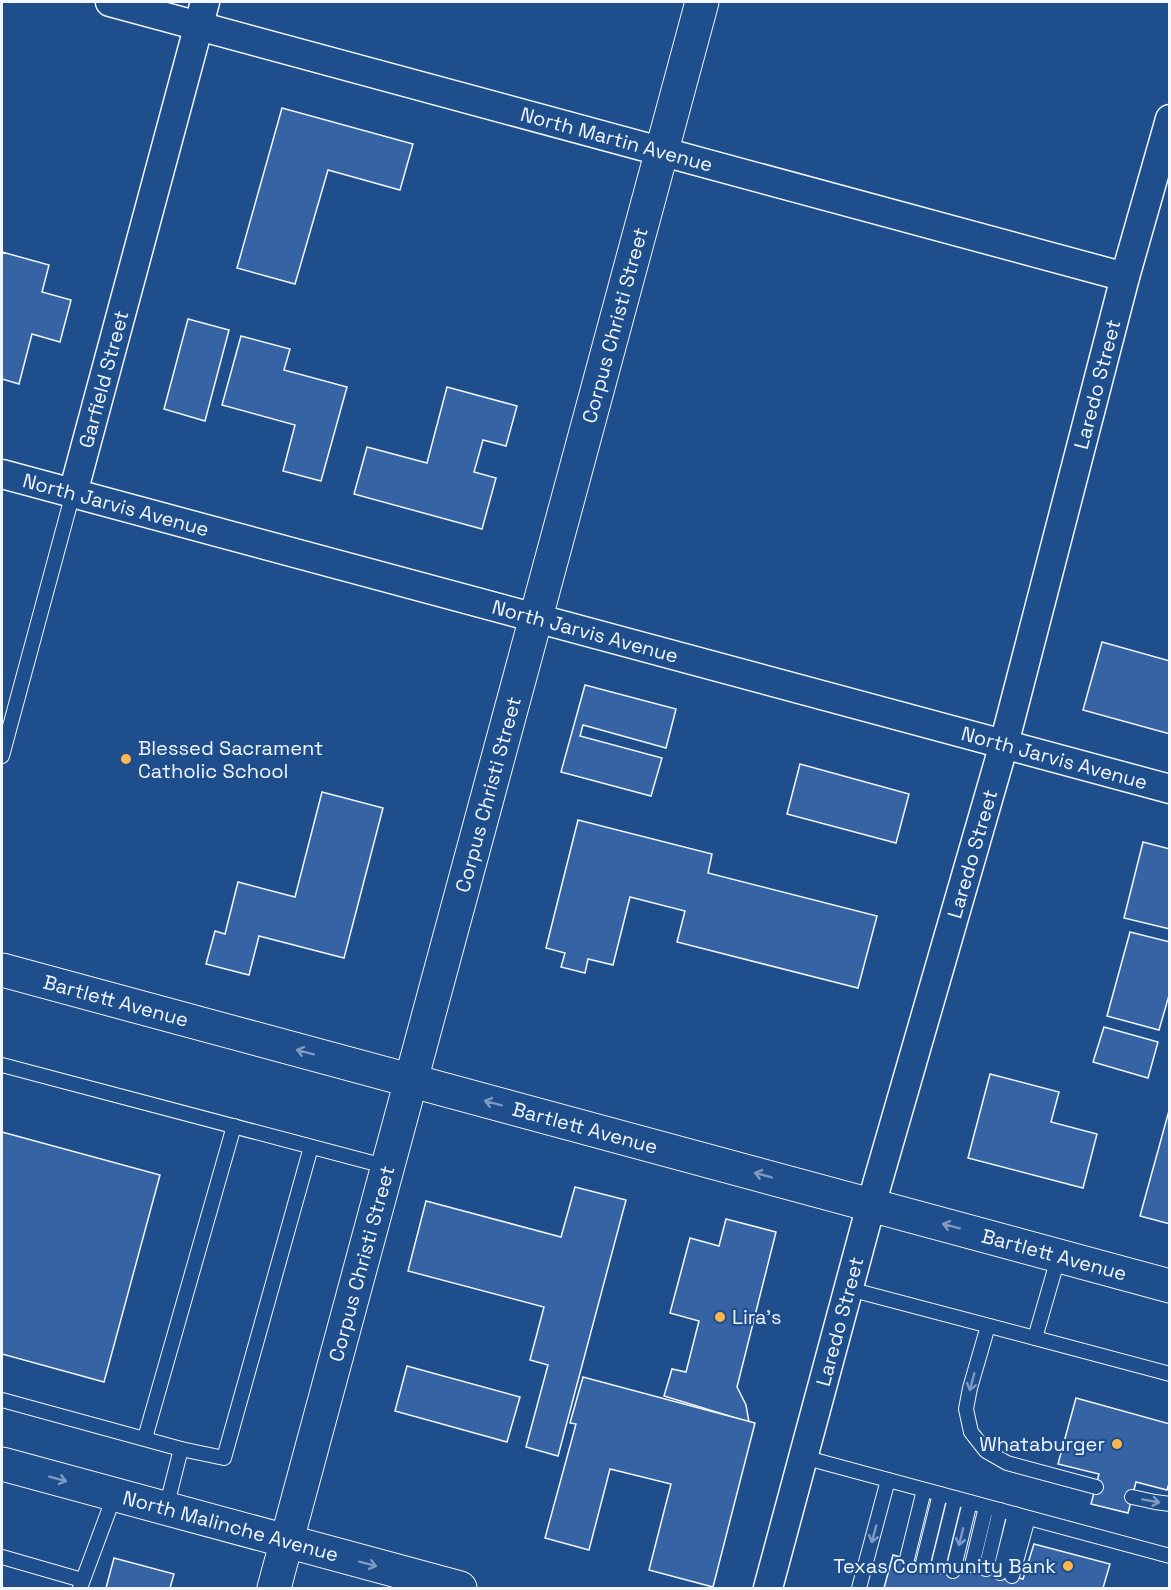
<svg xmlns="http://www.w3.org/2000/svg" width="1171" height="1590" font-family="'Space Grotesk',sans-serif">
	<rect width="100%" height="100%" fill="#1f4e8c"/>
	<g fill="#3563a3" stroke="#f2f6ff" stroke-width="1.5">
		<polygon points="282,108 413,144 400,190 328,170 295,284 237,268"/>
		<polygon points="2,252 49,265 42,292 71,300 60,342 32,334 19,384 2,379"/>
		<polygon points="188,319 229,330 205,421 164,409"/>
		<polygon points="241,336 290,349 284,370 347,387 321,481 283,471 295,425 222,405"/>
		<polygon points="447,387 517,406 506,446 483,440 474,472 496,478 482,529 354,494 367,447 427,463"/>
		<polygon points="1102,642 1170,661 1170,734 1083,710"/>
		<polygon points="585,685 676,709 666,748 583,725 580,736 662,758 651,796 561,772"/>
		<polygon points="800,764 909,794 896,843 787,814"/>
		<polygon points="322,792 383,808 344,958 259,936 249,975 206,964 215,931 225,934 238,882 295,897"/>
		<polygon points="578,820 712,854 708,873 877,916 858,988 677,942 685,911 630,897 613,965 588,959 585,973 561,967 565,953 546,948"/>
		<polygon points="1143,842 1170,849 1170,929 1124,918"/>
		<polygon points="1130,932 1170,942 1170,992 1159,1030 1107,1016"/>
		<polygon points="1104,1027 1158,1042 1148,1078 1093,1062"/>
		<polygon points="990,1074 1059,1092 1051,1122 1097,1134 1083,1188 968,1158"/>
		<polygon points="1170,1107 1170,1224 1140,1216"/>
		<polygon points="2,1132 160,1175 104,1382 2,1354"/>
		<polygon points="575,1187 626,1200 558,1456 526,1447 548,1365 530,1360 544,1307 408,1271 426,1201 561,1237"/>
		<polygon points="726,1219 776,1232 737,1387 746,1405 749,1422 664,1396 672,1369 686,1372 699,1321 670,1313 690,1238 719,1246"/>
		<polygon points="407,1366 520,1397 507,1442 395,1411"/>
		<polygon points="583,1377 755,1423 713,1587 649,1570 671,1484 610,1469 589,1550 545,1538 576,1424 570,1423"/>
		<polygon points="1076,1398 1170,1424 1170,1480 1167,1490 1136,1482 1128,1513 1091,1504 1099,1474 1058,1464"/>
		<polygon points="1034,1544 1110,1564 1103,1588 884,1588 893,1555 959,1573 962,1563 1023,1579"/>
		<polygon points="114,1558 174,1574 170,1588 106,1588"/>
	</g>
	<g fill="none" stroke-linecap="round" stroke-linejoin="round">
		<g stroke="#f2f6ff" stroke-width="16">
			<g id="lane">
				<polyline points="2,756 73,493"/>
				<polyline points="2,1065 388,1167"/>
				<polyline points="1059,1255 1035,1338 1170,1374"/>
				<polyline points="849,1289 1035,1338"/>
				<polyline points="988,1326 970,1388 966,1409 971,1432 986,1451 1007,1463 1096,1487"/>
				<polyline points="2,1400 181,1449 166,1508"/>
				<polyline points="145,1438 234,1126"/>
				<polyline points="181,1449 224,1458 311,1147"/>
				<polyline points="803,1457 1170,1556"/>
				<polyline points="1132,1497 1155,1502 1170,1504"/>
				<polyline points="2,1557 82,1580"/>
				<polyline points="907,1559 924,1490"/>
				<polyline points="923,1563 940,1494"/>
				<polyline points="972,1565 986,1507"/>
				<polyline points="938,1567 955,1498"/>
				<polyline points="986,1569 1000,1510"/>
				<polyline points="953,1571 970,1502"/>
				<polyline points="1000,1573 1015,1514"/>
				<polyline points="1012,1576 1028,1518"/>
				<polyline points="80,1588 115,1494"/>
				<polyline points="859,1588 888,1480"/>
			</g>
		</g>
		<g stroke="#f2f6ff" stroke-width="31">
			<g id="street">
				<path id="s1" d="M 110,2 L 1125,277"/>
				<path id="s2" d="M 2,474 L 1170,789"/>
				<path id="s3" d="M 73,493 L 205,2"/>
				<path id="s4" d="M 768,1588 L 871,1205 L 1004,744 L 1125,277 L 1170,119"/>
			</g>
		</g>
		<g stroke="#f2f6ff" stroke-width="35">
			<g id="secondary">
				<path id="s5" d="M 2,970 L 1170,1286"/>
				<path id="s6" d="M 2,1464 L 460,1588"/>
				<path id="s7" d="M 274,1588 L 702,2"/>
			</g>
		</g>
		<use href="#lane" stroke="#1f4e8c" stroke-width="14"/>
		<use href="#street" stroke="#1f4e8c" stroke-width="28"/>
		<use href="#secondary" stroke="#1f4e8c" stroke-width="33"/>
	</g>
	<defs><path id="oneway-shaft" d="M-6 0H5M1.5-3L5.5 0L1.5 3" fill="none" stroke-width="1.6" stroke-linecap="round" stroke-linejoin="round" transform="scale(1.5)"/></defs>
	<g stroke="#7e9ac0">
		<use href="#oneway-shaft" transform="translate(305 1052) rotate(-165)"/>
		<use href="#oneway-shaft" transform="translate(493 1103) rotate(-165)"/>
		<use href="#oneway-shaft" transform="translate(763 1175) rotate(-165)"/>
		<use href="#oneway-shaft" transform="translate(951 1226) rotate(-165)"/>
		<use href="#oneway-shaft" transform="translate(972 1382) rotate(105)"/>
		<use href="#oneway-shaft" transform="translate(58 1479) rotate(15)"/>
		<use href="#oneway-shaft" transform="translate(1151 1501) rotate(10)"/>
		<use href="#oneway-shaft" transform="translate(874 1534) rotate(105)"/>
		<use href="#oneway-shaft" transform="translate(961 1537) rotate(104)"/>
		<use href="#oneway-shaft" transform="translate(368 1564) rotate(15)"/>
	</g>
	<g fill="#ffb74d" stroke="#1f4e8c" stroke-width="2">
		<circle cx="126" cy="759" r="6"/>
		<circle cx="720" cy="1317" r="6"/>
		<circle cx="1117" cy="1444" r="6"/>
		<circle cx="1068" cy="1566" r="6"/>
	</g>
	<g text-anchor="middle" stroke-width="4.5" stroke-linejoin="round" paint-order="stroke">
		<g font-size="20" fill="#f2f6ff" stroke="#1f4e8c">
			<text dy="7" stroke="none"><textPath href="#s1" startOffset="525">North Martin Avenue</textPath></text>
			<text dy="7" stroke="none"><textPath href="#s7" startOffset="1308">Corpus Christi Street</textPath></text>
			<text dy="7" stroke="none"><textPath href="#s3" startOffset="118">Garfield Street</textPath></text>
			<text dy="7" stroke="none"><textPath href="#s4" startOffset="1248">Laredo Street</textPath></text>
			<text dy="7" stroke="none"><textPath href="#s2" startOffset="118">North Jarvis Avenue</textPath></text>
			<text dy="7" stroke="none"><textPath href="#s2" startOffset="604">North Jarvis Avenue</textPath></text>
			<text dy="7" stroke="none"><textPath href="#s2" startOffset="1090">North Jarvis Avenue</textPath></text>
			<text dy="7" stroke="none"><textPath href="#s7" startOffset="822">Corpus Christi Street</textPath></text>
			<text dy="7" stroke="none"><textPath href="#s4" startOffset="762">Laredo Street</textPath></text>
			<text dy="7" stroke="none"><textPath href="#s5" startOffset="118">Bartlett Avenue</textPath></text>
			<text dy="7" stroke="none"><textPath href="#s5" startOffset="604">Bartlett Avenue</textPath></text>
			<text dy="7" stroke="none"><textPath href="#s5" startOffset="1090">Bartlett Avenue</textPath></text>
			<text dy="7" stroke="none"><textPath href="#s7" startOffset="336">Corpus Christi Street</textPath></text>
			<text dy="7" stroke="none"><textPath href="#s4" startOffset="276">Laredo Street</textPath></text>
			<text dy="7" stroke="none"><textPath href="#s6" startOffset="237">North Malinche Avenue</textPath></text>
		</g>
		<g font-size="20" fill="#f2f6ff" stroke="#1f4e8c" text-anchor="start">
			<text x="138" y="755">Blessed Sacrament<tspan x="138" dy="23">Catholic School</tspan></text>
			<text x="732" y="1324">Lira's</text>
			<text x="1105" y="1451" text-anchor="end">Whataburger</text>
			<text x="1056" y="1573" text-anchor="end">Texas Community Bank</text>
		</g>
	</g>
	<rect width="1171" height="1590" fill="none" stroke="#f2f6ff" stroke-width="6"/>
</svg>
